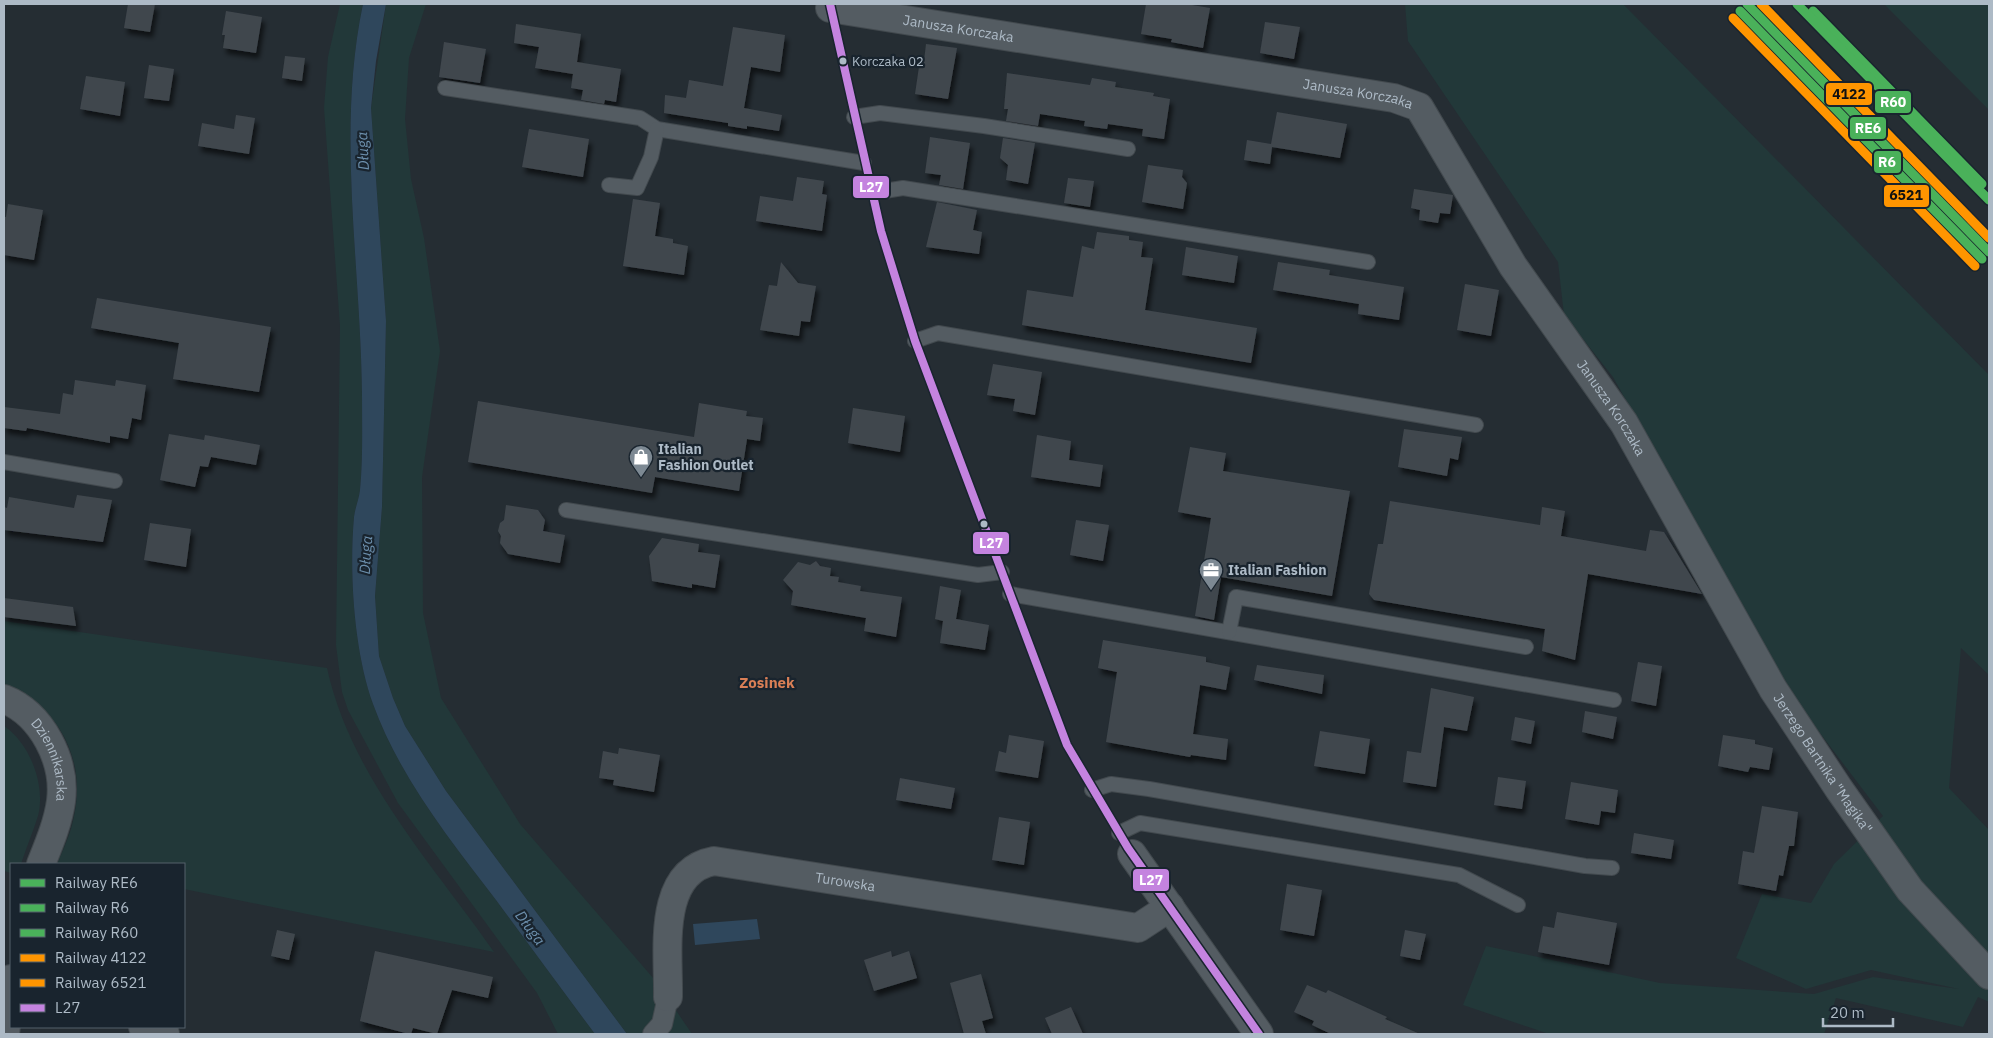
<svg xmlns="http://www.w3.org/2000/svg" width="1993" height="1038" font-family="'IBM Plex Sans',sans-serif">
	<defs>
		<filter id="shadow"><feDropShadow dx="3" dy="5.5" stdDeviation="2.5" flood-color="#0009"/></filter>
	</defs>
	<rect width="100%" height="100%" fill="#252d33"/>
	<g fill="#223839">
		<path d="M 340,4 L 363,4 C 336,132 361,266 362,396 C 362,427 363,459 360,490 C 359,499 355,508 354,517 C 349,573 354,651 373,704 C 399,776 450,840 496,900 C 529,945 562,990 595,1034 L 558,1034 L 537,993 L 398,803 L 348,710 L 342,692 L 336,645 L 340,326 L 324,108 L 328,57 Z"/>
		<polygon points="386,4 426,4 409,58 405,119 411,179 424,238 440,351 422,477 423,613 441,698 520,824 660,986 653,1034 627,1034 446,791 405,726 393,698 379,656 375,596 382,507 386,321 371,108"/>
		<polygon points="1405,4 1623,4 1989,375 1989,675 1961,648 1949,788 1989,830 1989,1002 1978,997 1963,1027 1836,998 1824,1034 1549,1034 1463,1005 1486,946 1660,983 1814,994 1873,977 1959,989 1871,970 1806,989 1736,958 1762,894 1811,903 1834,864 1883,816 1810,720 1762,645 1613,377 1564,315 1558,262 1408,41"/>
		<polygon points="1884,4 1989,4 1989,110"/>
		<path d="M 4,621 L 327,668 C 351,777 432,863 494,952 L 184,889 L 184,864 L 57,864 C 63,850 70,835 73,821 C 88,760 60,708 4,684 Z"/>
		<path d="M 4,726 C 30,743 46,786 38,816 C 33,832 26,848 21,864 L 11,864 L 11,873 L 4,871 Z"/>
		<polygon points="673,1006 692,1034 662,1034"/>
	</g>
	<g fill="#2f475c">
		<path d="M 363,4 L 386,4 L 376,61 L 371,108 L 386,321 L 382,507 L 375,596 L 379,656 L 393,698 L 405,726 L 446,791 L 627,1034 L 595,1034 C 562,990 529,945 496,900 C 450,840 399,776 373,704 C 354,651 349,573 354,517 C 355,508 359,499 360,490 C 363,459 362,427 362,396 C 361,266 336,132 363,4 Z"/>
		<polygon points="757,919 760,939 695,945 693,924"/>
	</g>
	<g fill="#40474d" filter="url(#shadow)">
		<polygon points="128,4 155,4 150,32 124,28"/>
		<polygon points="1146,4 1186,4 1210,8 1203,48 1171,42 1172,39 1141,34"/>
		<polygon points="226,11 262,17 256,53 223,48 225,35 222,35"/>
		<polygon points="1265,22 1300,27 1294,59 1260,53"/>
		<polygon points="516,24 581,34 577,62 621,69 616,102 605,100 604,104 581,100 583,90 571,88 573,74 535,68 539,47 514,43"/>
		<polygon points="733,27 785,35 780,72 751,67 744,108 782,115 779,131 747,126 747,129 728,126 728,123 664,113 665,95 686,98 689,80 723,86"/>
		<polygon points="444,42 486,49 480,83 439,77"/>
		<polygon points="926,44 957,48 948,99 915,94 920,60 924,61"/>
		<polygon points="285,56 305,58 302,81 282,78"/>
		<polygon points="149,65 174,69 169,101 144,98"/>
		<polygon points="1007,73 1090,85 1092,78 1116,82 1115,87 1154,93 1153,96 1170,99 1164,139 1142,136 1143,129 1108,124 1107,129 1084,126 1085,121 1040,114 1038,126 1006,121 1008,109 1004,109"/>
		<polygon points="86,76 125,82 120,116 80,109"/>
		<polygon points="1277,112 1347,124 1340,158 1272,147 1270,164 1244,160 1247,140 1271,144"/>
		<polygon points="236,115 255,118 249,154 198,146 202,123 234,129"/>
		<polygon points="529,129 589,139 583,177 522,167"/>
		<polygon points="930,137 970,143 963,189 939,185 941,175 925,173"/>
		<polygon points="1003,138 1035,143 1028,184 1006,180 1008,165 1000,158"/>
		<polygon points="1148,165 1183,170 1182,177 1187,183 1183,209 1142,202"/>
		<polygon points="797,177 824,181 822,194 827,195 822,231 756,221 760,196 793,201"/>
		<polygon points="1068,178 1094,181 1090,207 1064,203"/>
		<polygon points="1414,189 1453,195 1450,214 1440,213 1438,223 1419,220 1420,210 1411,208"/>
		<polygon points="633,199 660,203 655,236 673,239 673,243 688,246 684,275 623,266"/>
		<polygon points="937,202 977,210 973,230 982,232 979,254 926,247"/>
		<polygon points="8,204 43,210 34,260 4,255 4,217 6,217"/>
		<polygon points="1097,232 1129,236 1129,240 1143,242 1141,257 1153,258 1145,310 1257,328 1251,363 1022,325 1027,290 1073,297 1082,246 1094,249"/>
		<polygon points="1186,247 1238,256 1234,283 1182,275"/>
		<polygon points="781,262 798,283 816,286 810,322 801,321 799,336 760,330 769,285 777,286"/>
		<polygon points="1278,262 1330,270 1329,275 1404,287 1399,320 1358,314 1359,304 1273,290"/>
		<polygon points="1465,284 1499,290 1491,336 1457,330"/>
		<polygon points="97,298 271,327 259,392 173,379 179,343 91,328"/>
		<polygon points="993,364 1042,372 1035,415 1013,411 1015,399 987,395"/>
		<polygon points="75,380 115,386 116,380 146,385 141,420 132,418 128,439 110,436 110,443 27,428 26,431 4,428 4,407 60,414 63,393 73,395"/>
		<polygon points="478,401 694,437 699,403 747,411 746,416 763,418 760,441 747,439 739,491 655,477 652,493 468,462"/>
		<polygon points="853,408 905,416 900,452 848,443"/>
		<polygon points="1404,429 1462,437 1458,460 1450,458 1447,476 1398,467"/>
		<polygon points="169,434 204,440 205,435 260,445 256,465 211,457 208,467 200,466 195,487 160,480"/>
		<polygon points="1037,435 1071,441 1069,460 1103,465 1100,487 1031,477"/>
		<polygon points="1190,447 1226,453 1223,471 1350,491 1332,596 1221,577 1214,620 1195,616 1211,518 1178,512"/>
		<polygon points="77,495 112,500 103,542 4,530 4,507 7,508 9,497 74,508"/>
		<polygon points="1390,501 1540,525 1542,507 1565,511 1561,536 1646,551 1650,530 1664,532 1702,594 1588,574 1575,660 1542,651 1545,629 1374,600 1369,594 1378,544 1383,544"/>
		<polygon points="506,505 538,510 545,520 543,531 565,535 560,563 508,554 500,543 501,536 498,531 500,523 504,520"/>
		<polygon points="1076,520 1109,525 1103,561 1070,555"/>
		<polygon points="150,523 191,529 186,567 144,560"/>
		<polygon points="662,538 699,544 698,552 720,555 715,588 692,584 692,588 652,581 649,556"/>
		<polygon points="816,561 820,566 831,568 830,576 839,577 838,582 861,586 860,591 902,597 896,637 864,631 866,618 791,605 793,591 783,580 798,562 810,565"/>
		<polygon points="940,586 961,590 956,619 989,625 985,650 940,643 943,621 935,619"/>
		<polygon points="4,598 73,607 76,626 4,617"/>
		<polygon points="1103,640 1206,657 1206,662 1230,667 1226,690 1200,685 1193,734 1228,739 1226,760 1191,755 1190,757 1106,742 1117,672 1098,668"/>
		<polygon points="1638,662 1662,666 1656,706 1631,701"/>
		<polygon points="1257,665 1324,675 1322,694 1254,680"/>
		<polygon points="1431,688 1474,697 1467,731 1444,727 1436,787 1403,782 1407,751 1421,753"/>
		<polygon points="1585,711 1617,717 1613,739 1582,732"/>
		<polygon points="1515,717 1535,721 1531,744 1511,740"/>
		<polygon points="1320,731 1370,739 1365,774 1314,766"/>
		<polygon points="1009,735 1044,741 1038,778 995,771 999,751 1006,753"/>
		<polygon points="1723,735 1755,740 1755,744 1773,748 1769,770 1750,767 1748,772 1718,766"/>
		<polygon points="619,748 660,755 654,792 613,785 614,780 599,778 603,751 618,754"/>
		<polygon points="1498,777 1526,781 1522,809 1494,805"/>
		<polygon points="900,778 955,788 951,809 896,800"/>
		<polygon points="1571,782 1618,790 1615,813 1601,811 1599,825 1565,819"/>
		<polygon points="1762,806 1798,812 1794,846 1789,846 1783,876 1779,875 1776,891 1738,884 1743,851 1754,853"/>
		<polygon points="999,817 1030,822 1024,865 992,860"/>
		<polygon points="1634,833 1674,840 1671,859 1631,853"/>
		<polygon points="1287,884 1322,890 1314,936 1280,930"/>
		<polygon points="1557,912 1617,923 1609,965 1538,952 1543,926 1554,928"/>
		<polygon points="277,930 295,934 289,960 271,956"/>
		<polygon points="1405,930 1426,934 1420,960 1400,956"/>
		<polygon points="375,951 493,977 488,998 452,990 437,1034 413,1028 411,1034 409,1034 360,1021"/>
		<polygon points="891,951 892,957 909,951 917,978 874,991 864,960"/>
		<polygon points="981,974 993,1018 982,1021 986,1034 964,1034 950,983"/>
		<polygon points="1307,985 1326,993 1328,990 1387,1017 1385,1019 1420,1034 1331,1034 1312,1025 1314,1021 1294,1012"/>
		<polygon points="1071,1007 1083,1034 1052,1034 1045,1018"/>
	</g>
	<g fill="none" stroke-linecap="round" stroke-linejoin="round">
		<g stroke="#42494e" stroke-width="16">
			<g id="service">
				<polyline points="445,88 640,118 657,129 864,163"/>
				<polyline points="854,117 880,113 984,126 1128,149"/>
				<polyline points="609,185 637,188 651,157 657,129"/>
				<polyline points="872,193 903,188 1368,262"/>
				<polyline points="915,341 938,333 1476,425"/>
				<polyline points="4,462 115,481"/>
				<polyline points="566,510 978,575 1002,572"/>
				<polyline points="1010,594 1614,700"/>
				<polyline points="1229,632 1236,597 1526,647"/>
				<polyline points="1092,790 1111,784 1149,789 1585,866 1612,868"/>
				<polyline points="1119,833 1140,823 1459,875 1518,905"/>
			</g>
		</g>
		<g stroke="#42494e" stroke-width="22">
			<polyline id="pedestrian" points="653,1034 662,1024 668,997"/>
		</g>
		<g stroke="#42494e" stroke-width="30">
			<g id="minor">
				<path id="s1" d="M 830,8 L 1394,98 L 1419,107 L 1513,266 L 1624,423 L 1773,689 L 1839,789 L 1910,890 L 1989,975"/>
				<path id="s2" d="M 4,699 C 42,714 66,761 61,801 C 58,823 49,844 41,864"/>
				<polyline points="1132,854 1259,1034"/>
				<path id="s3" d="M 668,997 C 669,952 656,872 714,861 L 1138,928 L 1170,907"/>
				<polyline points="143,1027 165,1034"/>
				<polyline points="5,1034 11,979"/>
			</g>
		</g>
		<use href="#service" stroke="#545c62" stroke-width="14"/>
		<use href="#pedestrian" stroke="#545c62" stroke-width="20"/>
		<use href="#minor" stroke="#545c62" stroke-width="28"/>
		<g stroke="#19242e" stroke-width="11">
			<polyline id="bus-1" points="830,4 881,231 915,341 1067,745 1128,848 1259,1034"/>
		</g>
		<use href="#bus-1" stroke="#c483df" stroke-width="8"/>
		<g stroke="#19242e" stroke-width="12">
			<polyline id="rail-1" points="1747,4 1989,252"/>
		</g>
		<g stroke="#19242e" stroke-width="12">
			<g id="rail-2">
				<polyline points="1740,11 1982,259"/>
				<polyline points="1813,11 1982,184"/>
			</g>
		</g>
		<g stroke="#19242e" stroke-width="12">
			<polyline id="rail-3" points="1797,4 1989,200"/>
		</g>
		<g stroke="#19242e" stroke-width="12">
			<polyline id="rail-4" points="1761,4 1989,238"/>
		</g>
		<g stroke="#19242e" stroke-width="12">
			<polyline id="rail-5" points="1733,18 1975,266"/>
		</g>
		<use href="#rail-1" stroke="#4ab15a" stroke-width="9"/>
		<use href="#rail-2" stroke="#4ab15a" stroke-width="9"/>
		<use href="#rail-3" stroke="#4ab15a" stroke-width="9"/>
		<use href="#rail-4" stroke="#ff9500" stroke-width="9"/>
		<use href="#rail-5" stroke="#ff9500" stroke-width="9"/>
	</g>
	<defs>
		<g id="shop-pin" transform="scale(1.25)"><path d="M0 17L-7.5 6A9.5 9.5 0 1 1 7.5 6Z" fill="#7d8993" stroke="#19242e"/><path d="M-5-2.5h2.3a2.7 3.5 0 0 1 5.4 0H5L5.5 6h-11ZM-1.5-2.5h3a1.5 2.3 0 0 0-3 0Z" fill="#fff"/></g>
		<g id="office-pin" transform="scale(1.25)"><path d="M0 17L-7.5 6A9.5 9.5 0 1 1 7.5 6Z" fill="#7d8993" stroke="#19242e"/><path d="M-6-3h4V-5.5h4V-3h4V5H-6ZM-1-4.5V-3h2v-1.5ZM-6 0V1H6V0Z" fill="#fff"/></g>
	</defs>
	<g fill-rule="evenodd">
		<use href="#shop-pin" x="641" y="457"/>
		<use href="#office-pin" x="1211" y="570"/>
	</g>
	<g fill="#adbac6" stroke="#19242e" stroke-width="2">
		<circle cx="843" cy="61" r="4.5"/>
		<circle cx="984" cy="524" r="4.5"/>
	</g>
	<g text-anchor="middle" stroke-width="4.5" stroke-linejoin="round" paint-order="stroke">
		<g font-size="13" fill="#adbac6" stroke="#19242e" text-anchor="start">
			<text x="852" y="66">Korczaka 02</text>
		</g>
		<g font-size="14" fill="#adbac6" stroke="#19242e">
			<text dy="5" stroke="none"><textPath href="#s1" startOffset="130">Janusza Korczaka</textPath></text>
			<text dy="5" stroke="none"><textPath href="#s1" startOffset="535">Janusza Korczaka</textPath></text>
			<text dy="5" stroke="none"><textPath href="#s1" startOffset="955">Janusza Korczaka</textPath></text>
			<text dy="5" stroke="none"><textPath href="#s2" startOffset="81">Dziennikarska</textPath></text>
			<text dy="5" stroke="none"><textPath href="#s1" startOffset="1369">Jerzego Bartnika "Magika"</textPath></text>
			<text dy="5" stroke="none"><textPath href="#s3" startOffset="290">Turowska</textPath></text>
		</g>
		<g font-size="14" font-weight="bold" fill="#adbac6" stroke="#19242e" text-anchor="start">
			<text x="658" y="454">Italian<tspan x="658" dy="16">Fashion Outlet</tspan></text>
			<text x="1228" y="575">Italian Fashion</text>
		</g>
		<g font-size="15" font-style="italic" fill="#6c8fac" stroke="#19242e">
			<text transform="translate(363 151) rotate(-93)" y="5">Długa</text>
			<text transform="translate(366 555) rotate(-86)" y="5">Długa</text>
			<text transform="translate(530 928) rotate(53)" y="5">Długa</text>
		</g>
		<g font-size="15" font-weight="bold" fill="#d97f56" stroke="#19242e">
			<text x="767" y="688">Zosinek</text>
		</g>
	</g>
	<g stroke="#19242e" stroke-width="2">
		<rect x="1825" y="82" width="48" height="24" rx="5" fill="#ff9500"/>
		<rect x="1874" y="90" width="38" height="24" rx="5" fill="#4ab15a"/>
		<rect x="1849" y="116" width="38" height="24" rx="5" fill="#4ab15a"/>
		<rect x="1873" y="150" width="29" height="24" rx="5" fill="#4ab15a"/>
		<rect x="852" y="175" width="38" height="24" rx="5" fill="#c483df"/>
		<rect x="1883" y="184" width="47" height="24" rx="5" fill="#ff9500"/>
		<rect x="972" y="531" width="38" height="24" rx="5" fill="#c483df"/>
		<rect x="1132" y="868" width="38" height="24" rx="5" fill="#c483df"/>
	</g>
	<g font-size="14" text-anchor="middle" font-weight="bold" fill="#fff">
		<text x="1893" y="107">R60</text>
		<text x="1868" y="133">RE6</text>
		<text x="1887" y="167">R6</text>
		<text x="871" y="192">L27</text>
		<text x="991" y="548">L27</text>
		<text x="1151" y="885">L27</text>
	</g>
	<g font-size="14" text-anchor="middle" font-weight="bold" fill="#111">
		<text x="1849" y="99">4122</text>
		<text x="1906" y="200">6521</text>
	</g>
	<rect width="1993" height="1038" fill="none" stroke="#adbac6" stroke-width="10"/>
	<rect x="10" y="863" width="175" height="165" fill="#19242e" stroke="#54606b"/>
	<rect x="20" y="879" width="25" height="8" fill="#4ab15a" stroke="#54606b"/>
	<text x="55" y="888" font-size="15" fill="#adbac6">Railway RE6</text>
	<rect x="20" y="904" width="25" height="8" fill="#4ab15a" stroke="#54606b"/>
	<text x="55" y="913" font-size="15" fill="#adbac6">Railway R6</text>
	<rect x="20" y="929" width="25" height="8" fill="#4ab15a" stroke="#54606b"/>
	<text x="55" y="938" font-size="15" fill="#adbac6">Railway R60</text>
	<rect x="20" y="954" width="25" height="8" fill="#ff9500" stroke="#54606b"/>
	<text x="55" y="963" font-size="15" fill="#adbac6">Railway 4122</text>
	<rect x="20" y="979" width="25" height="8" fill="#ff9500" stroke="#54606b"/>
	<text x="55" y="988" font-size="15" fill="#adbac6">Railway 6521</text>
	<rect x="20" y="1004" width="25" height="8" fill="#c483df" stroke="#54606b"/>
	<text x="55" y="1013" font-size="15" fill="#adbac6">L27</text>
	<path d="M1823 1018v8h70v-8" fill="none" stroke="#adbac6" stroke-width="2.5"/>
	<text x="1830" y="1018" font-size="15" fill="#adbac6" stroke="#19242e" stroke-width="4" paint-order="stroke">20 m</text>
</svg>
